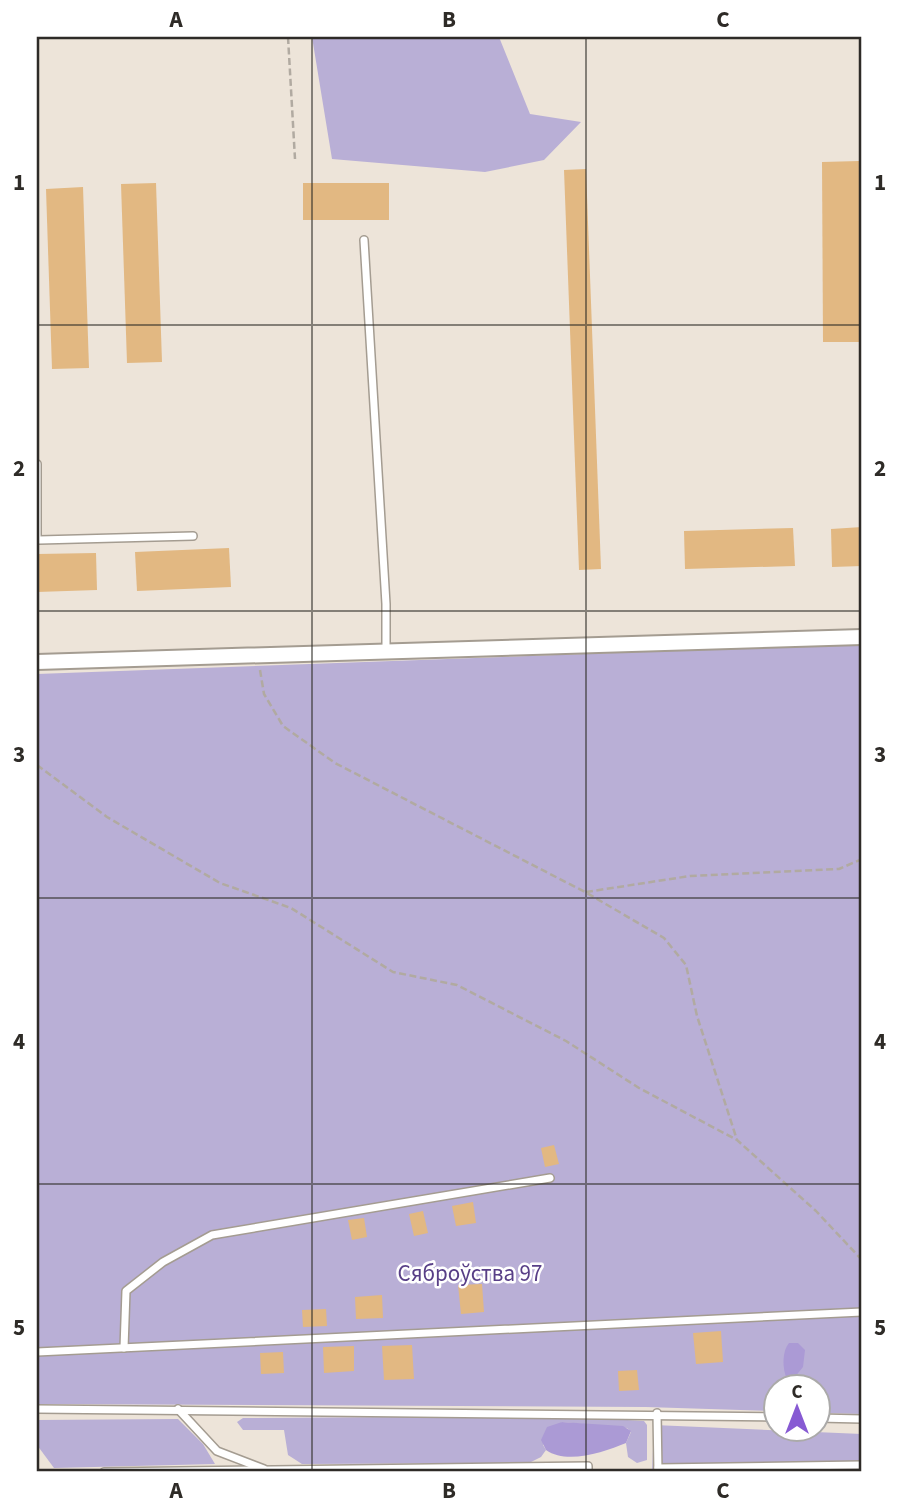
<svg xmlns="http://www.w3.org/2000/svg" width="899" height="1509" font-family="'Source Sans 3',sans-serif">
	<rect width="100%" height="100%" fill="#ede4d9"/>
	<g fill="#b9afd6">
		<polygon points="312,37 499,37 530,114 581,122 544,160 485,172 332,159"/>
		<polygon points="862,644 862,1414 819,1413 818,1386 776,1386 776,1411 646,1407 37,1404 37,674"/>
		<polygon points="564,1416 644,1421 647,1425 647,1460 637,1463 628,1457 626,1443 631,1432 627,1428 562,1422 543,1445 546,1450 541,1457 529,1463 302,1464 288,1455 284,1430 243,1430 237,1422 243,1418"/>
		<polygon points="178,1419 203,1444 215,1464 54,1468 37,1445 37,1420"/>
		<polygon points="654,1425 862,1434 862,1472 652,1472"/>
	</g>
	<g fill="#ab9ad5">
		<path d="M 789,1343 L 798,1343 L 805,1350 L 803,1367 L 794,1378 L 787,1379 C 782,1369 782,1351 789,1343 Z"/>
		<path d="M 562,1422 L 623,1426 L 631,1431 L 626,1443 C 604,1452 567,1465 546,1450 L 541,1440 L 547,1427 Z"/>
	</g>
	<g fill="#e2b882">
		<polygon points="859,161 860,342 823,342 822,162"/>
		<polygon points="586,169 601,569 579,570 564,170"/>
		<polygon points="156,183 162,362 127,363 121,184"/>
		<rect x="303" y="183" width="86" height="37"/>
		<polygon points="83,187 89,368 52,369 46,189"/>
		<polygon points="862,527 862,566 832,567 831,529"/>
		<polygon points="793,528 795,566 685,569 684,531"/>
		<polygon points="229,548 231,587 137,591 135,552"/>
		<polygon points="96,553 97,590 37,592 37,554"/>
		<polygon points="554,1145 559,1164 545,1167 541,1148"/>
		<polygon points="473,1202 476,1223 456,1226 452,1206"/>
		<polygon points="423,1211 428,1233 414,1236 409,1214"/>
		<polygon points="364,1218 367,1237 352,1240 348,1220"/>
		<polygon points="482,1284 484,1312 461,1314 458,1285"/>
		<polygon points="382,1295 383,1318 356,1319 355,1297"/>
		<polygon points="326,1309 327,1326 303,1327 302,1310"/>
		<polygon points="721,1331 723,1362 696,1364 693,1333"/>
		<polygon points="412,1345 414,1379 384,1380 382,1346"/>
		<polygon points="354,1346 354,1371 324,1373 323,1347"/>
		<polygon points="283,1352 284,1373 261,1374 260,1353"/>
		<polygon points="637,1370 639,1390 619,1391 618,1371"/>
	</g>
	<g fill="none" stroke-linecap="round" stroke-linejoin="round">
		<g stroke="#a49c91" stroke-width="10">
			<g id="lane">
				<polyline points="364,240 386,604 386,651"/>
				<polyline points="37,464 37,540"/>
				<polyline points="39,540 193,536"/>
				<polyline points="124,1348 126,1291 163,1262 212,1235 550,1178"/>
				<polyline points="37,1352 862,1312"/>
				<polyline points="37,1409 776,1417"/>
				<polyline points="178,1409 217,1451 264,1469"/>
				<polyline points="657,1413 658,1472"/>
				<polyline points="818,1418 862,1419"/>
				<polyline points="658,1468 862,1465"/>
				<polyline points="104,1472 588,1466 588,1472"/>
			</g>
		</g>
		<g stroke="#a49c91" stroke-width="18">
			<polyline id="street" points="37,662 862,637"/>
		</g>
		<g stroke="#b1aaa1" stroke-width="2.5" stroke-dasharray="7 3.5" stroke-linecap="butt">
			<polyline points="288,37 295,159"/>
			<polyline points="260,670 264,694 283,726 335,763 585,892 664,938 686,965 697,1016 737,1140 816,1211 862,1260"/>
			<polyline points="37,765 107,817 220,883 291,908 393,972 457,985 566,1041 639,1088 737,1140"/>
			<polyline points="586,892 690,876 839,869 862,859"/>
		</g>
		<use href="#lane" stroke="#fff" stroke-width="7"/>
		<use href="#street" stroke="#fff" stroke-width="14"/>
	</g>
	<path fill="none" stroke="#2e2b27" stroke-width="2" stroke-opacity="0.55" d="M 312,37 L 312,1472M 586,37 L 586,1472M 37,325 L 862,325M 37,611 L 862,611M 37,898 L 862,898M 37,1184 L 862,1184"/>
	<g text-anchor="middle" stroke-width="5" stroke-linejoin="round" paint-order="stroke">
		<g font-size="23" fill="#583f87" stroke="#fff">
			<text x="470" y="1281">Сяброўства 97</text>
		</g>
	</g>
	<rect width="899" height="1509" fill="none" stroke="#ffffff" stroke-width="77"/>
	<g transform="translate(797 1408)"><circle r="33" fill="#ffffff" stroke="#abaaa9" stroke-width="2"/>
	<path d="M0-5L12 26L0 18L-12 26Z" fill="#875ad3"/>
	<text y="-10" font-size="19" font-weight="bold" text-anchor="middle" fill="#2e2b27">С</text>
	</g>
	<rect x="38" y="38" width="822" height="1432" fill="none" stroke="#2e2b27" stroke-width="2.5"/>
	<g font-size="23" text-anchor="middle" font-weight="bold" fill="#2e2b27">
		<text x="176" y="27">A</text>
		<text x="449" y="27">B</text>
		<text x="723" y="27">C</text>
		<text x="19" y="190">1</text>
		<text x="880" y="190">1</text>
		<text x="19" y="476">2</text>
		<text x="880" y="476">2</text>
		<text x="19" y="762">3</text>
		<text x="880" y="762">3</text>
		<text x="19" y="1049">4</text>
		<text x="880" y="1049">4</text>
		<text x="19" y="1335">5</text>
		<text x="880" y="1335">5</text>
		<text x="176" y="1498">A</text>
		<text x="449" y="1498">B</text>
		<text x="723" y="1498">C</text>
	</g>
</svg>
